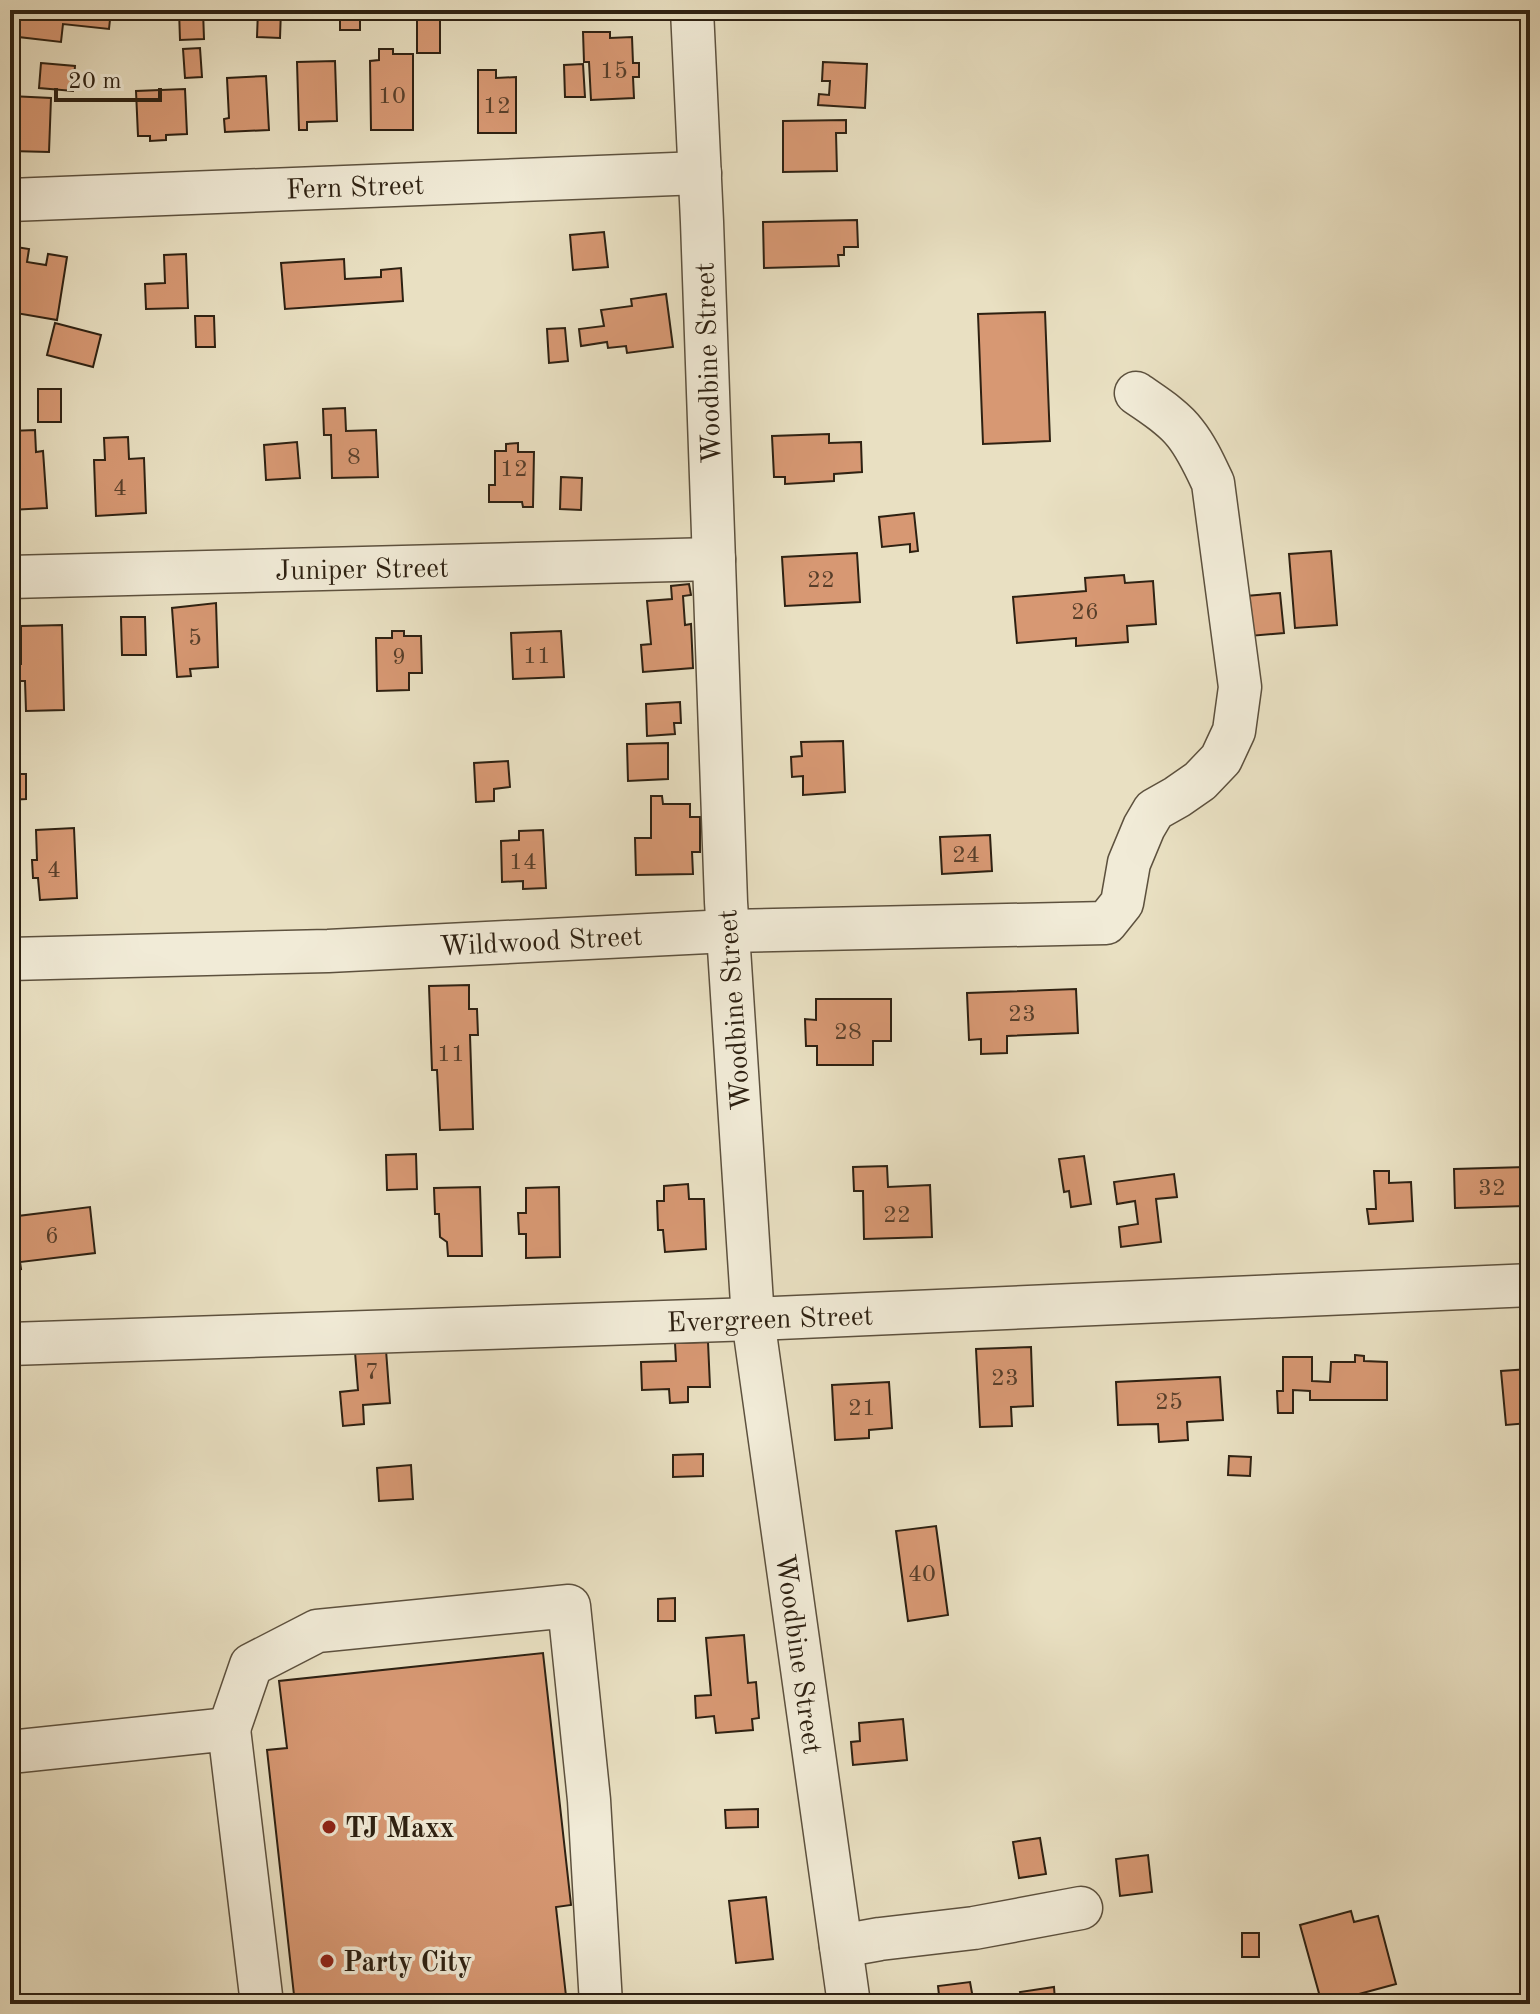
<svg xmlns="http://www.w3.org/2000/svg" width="1540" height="2014" font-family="'Old Standard TT',serif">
	<rect width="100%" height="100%" fill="#e9e0c2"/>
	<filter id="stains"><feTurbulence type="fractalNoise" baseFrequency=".0025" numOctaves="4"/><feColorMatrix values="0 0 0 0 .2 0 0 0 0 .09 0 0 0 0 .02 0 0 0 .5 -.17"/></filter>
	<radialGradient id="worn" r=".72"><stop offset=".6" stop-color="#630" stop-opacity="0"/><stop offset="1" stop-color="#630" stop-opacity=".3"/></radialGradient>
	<g fill="#d79873" stroke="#2e2112" stroke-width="2">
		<polygon points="10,10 111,10 109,29 63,24 61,42 10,36"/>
		<polygon points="179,10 203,10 204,39 180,40"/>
		<polygon points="258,10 281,10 280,38 257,37"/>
		<rect x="340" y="10" width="20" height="20"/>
		<rect x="417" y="12" width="23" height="41"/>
		<polygon points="583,32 610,32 610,38 632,37 633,63 639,63 639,77 633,77 634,98 591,100 589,62 584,62"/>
		<polygon points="200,48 202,77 185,78 183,49"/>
		<polygon points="379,49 393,49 393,54 413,54 413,130 371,130 370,61 379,60"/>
		<polygon points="335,61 337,121 307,122 307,130 299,130 297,62"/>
		<polygon points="823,62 867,64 865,108 818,105 819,94 829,95 830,81 822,81"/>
		<polygon points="41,63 75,66 73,91 39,88"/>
		<polygon points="583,64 585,97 565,97 564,65"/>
		<polygon points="478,70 496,70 496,78 516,77 516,133 478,133"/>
		<polygon points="266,76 269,130 225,132 224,119 229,118 227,78"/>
		<polygon points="185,89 187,134 166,135 166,140 150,141 150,136 138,136 136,91"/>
		<polygon points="10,96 51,98 49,152 10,151"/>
		<polygon points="846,120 846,133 836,133 837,171 783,172 783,121"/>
		<polygon points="857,220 858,247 844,247 844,255 838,255 839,266 764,268 763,222"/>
		<polygon points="604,232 608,267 573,270 570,235"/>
		<polygon points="10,246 29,249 27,262 46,265 48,254 67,257 57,320 10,312"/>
		<polygon points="186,254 188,308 146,309 145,284 165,283 164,255"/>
		<polygon points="344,259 345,279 381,277 381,270 401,268 403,301 285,309 281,263"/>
		<polygon points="666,294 673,347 627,353 626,346 608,348 607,342 581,346 579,329 604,326 601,310 632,306 631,299"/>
		<polygon points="1045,312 1050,441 983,444 978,314"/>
		<polygon points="195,316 214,316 215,347 196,347"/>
		<polygon points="55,323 101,335 93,367 47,355"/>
		<polygon points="565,328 568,361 549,363 547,329"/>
		<rect x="38" y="389" width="23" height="33"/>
		<polygon points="345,408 346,431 376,430 378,477 332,478 331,435 324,435 323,409"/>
		<polygon points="35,430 36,452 43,451 47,508 10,510 10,431"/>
		<polygon points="829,434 829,443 861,442 862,472 834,474 834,481 785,484 785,477 774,477 772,436"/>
		<polygon points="128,437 129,459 144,458 146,513 96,516 94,460 105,460 104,438"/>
		<polygon points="297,442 300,478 266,480 264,445"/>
		<polygon points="518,443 518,452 534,452 533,507 523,507 522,502 489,502 489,485 495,485 495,451 506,451 506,444"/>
		<polygon points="561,477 582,478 581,510 560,509"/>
		<polygon points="914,513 918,551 910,552 910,544 882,547 879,517"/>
		<polygon points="1331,551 1337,625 1295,628 1289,554"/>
		<polygon points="857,553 860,602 785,606 782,557"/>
		<polygon points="1124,575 1125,583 1153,581 1156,624 1127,626 1128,642 1076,646 1076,638 1017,643 1013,597 1086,591 1085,578"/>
		<polygon points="689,584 691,595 683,596 685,625 691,624 693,668 643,672 641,645 651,644 647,601 672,599 671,586"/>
		<polygon points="1280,593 1284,633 1238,637 1234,597"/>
		<polygon points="216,603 218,667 190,669 191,676 177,677 172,608"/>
		<polygon points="121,617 145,617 146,655 122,655"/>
		<polygon points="62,625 64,710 26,711 25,681 10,681 10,664 21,664 21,626"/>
		<polygon points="392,631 404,631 404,636 421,636 422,673 409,673 409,690 377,691 376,638 392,638"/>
		<polygon points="561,631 564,677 513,679 511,633"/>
		<polygon points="680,702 681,723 674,723 675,734 647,736 646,704"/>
		<polygon points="843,741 845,792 803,795 803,776 792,777 791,757 802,756 801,742"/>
		<polygon points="668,743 668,779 628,781 627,744"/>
		<polygon points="508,761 510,787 494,789 494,801 476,802 474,763"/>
		<polygon points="10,774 26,774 26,799 10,800"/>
		<polygon points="651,796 662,796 663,804 690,804 690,817 700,817 700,852 692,852 693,874 636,875 635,838 651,838"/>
		<polygon points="74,828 77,898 40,900 38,878 33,878 32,860 37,860 36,830"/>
		<polygon points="543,830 546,888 523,889 523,881 502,882 501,841 519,840 519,831"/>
		<polygon points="990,835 992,871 942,874 940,837"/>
		<polygon points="469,985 469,1009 477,1009 478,1035 470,1035 473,1129 440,1130 437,1070 432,1070 429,986"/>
		<polygon points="1076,989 1078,1033 1007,1036 1007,1053 981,1054 981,1039 969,1040 967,993"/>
		<polygon points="816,999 891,999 891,1041 873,1041 873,1065 817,1065 817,1046 806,1046 805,1019 816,1020"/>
		<polygon points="416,1154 417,1189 387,1190 386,1155"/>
		<polygon points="1084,1156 1091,1204 1071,1207 1069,1191 1064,1192 1059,1159"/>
		<polygon points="887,1166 888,1187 930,1185 932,1237 864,1239 863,1191 854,1191 853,1167"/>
		<polygon points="1530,1167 1530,1206 1455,1208 1454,1169"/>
		<polygon points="1374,1171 1389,1171 1389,1183 1411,1182 1413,1221 1369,1224 1367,1209 1376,1209"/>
		<polygon points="1174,1174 1177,1197 1156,1199 1161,1242 1121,1247 1119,1227 1138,1224 1135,1201 1117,1204 1114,1182"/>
		<polygon points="688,1184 689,1199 704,1199 706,1249 665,1252 663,1230 658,1230 657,1201 664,1201 664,1186"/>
		<polygon points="480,1187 482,1256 448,1256 447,1242 440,1237 439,1214 435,1214 434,1188"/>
		<polygon points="559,1187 560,1257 526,1258 526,1234 519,1234 518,1213 526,1213 526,1188"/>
		<polygon points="90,1207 95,1253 20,1262 21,1269 10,1270 10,1217"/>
		<polygon points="708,1342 710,1387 688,1387 688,1402 670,1403 669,1389 642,1390 641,1362 676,1361 675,1343"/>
		<polygon points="1031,1347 1033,1406 1011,1407 1012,1426 980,1427 976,1349"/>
		<polygon points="386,1350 390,1403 363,1405 364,1424 343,1426 340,1392 358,1390 355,1352"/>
		<polygon points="1355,1355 1364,1356 1364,1361 1387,1362 1387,1400 1310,1400 1310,1391 1293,1390 1293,1413 1278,1413 1277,1391 1283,1391 1283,1357 1312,1357 1312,1381 1330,1382 1331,1362 1355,1362"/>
		<polygon points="1530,1369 1530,1423 1506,1425 1501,1371"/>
		<polygon points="1220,1377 1223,1420 1187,1422 1188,1440 1159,1442 1158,1424 1118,1425 1116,1382"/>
		<polygon points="889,1382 892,1428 869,1430 869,1438 835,1440 832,1385"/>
		<polygon points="703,1454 703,1476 673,1477 673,1455"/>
		<polygon points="1229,1456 1251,1457 1250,1476 1228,1475"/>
		<polygon points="411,1465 413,1499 379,1501 377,1468"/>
		<polygon points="936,1526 948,1615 908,1621 896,1531"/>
		<polygon points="675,1598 675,1621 658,1621 658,1599"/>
		<polygon points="744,1635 748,1683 756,1682 759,1718 752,1719 753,1730 716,1733 714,1716 696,1718 695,1696 711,1695 706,1638"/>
		<polygon points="543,1653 571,1905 556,1907 566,1996 505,2002 505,2004 295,2004 267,1750 287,1748 279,1681"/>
		<polygon points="903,1719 907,1760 853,1765 851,1742 860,1741 859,1723"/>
		<polygon points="758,1809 758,1827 726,1828 725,1810"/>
		<polygon points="1040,1838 1046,1874 1019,1878 1013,1842"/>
		<polygon points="1148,1855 1152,1892 1120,1896 1116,1859"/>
		<polygon points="766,1897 773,1959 736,1963 729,1901"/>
		<polygon points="1351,1911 1354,1922 1378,1916 1396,1984 1322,2004 1300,1925"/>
		<rect x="1242" y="1933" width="17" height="24"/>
		<polygon points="970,1982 974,2004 940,2004 938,1986"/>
		<polygon points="1054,1987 1055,2000 1087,1996 1088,2004 1007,2004 1022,2002 1020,1992"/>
		<polygon points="1398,1997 1400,2004 1377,2004"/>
	</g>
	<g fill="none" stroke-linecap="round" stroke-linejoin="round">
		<g stroke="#5d513e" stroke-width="45">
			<g id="minor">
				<polyline points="692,10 702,222 726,902 753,1319 849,2004"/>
				<polyline points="10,200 700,173"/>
				<polyline points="10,577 714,559"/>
				<path d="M 10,959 L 328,951 L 728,931 L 1106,923 L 1122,903 L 1129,863 L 1144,827 L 1154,810 L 1177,797 L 1200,781 L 1221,759 L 1234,731 L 1240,687 L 1213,483 C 1205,466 1197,448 1185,433 C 1173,417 1153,405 1136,393"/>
				<polyline points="10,1344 753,1319 1530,1285"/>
				<polyline points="229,1729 251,1665 317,1631 569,1606 589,1800 601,2004"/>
				<polyline points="10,1752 229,1729 262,2004"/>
				<polyline points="841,1946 880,1939 974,1928 1081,1908"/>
			</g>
		</g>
		<use href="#minor" stroke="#f1ebd7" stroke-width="42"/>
	</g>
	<g fill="#8f2418" stroke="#f1ebd7" stroke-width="3">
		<circle cx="329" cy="1827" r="8"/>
		<circle cx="327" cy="1961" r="8"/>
	</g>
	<g text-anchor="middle" stroke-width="7" stroke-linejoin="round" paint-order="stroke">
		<g font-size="24" fill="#583f2a">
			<text x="614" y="78">15</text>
			<text x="392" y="103">10</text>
			<text x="497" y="113">12</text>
			<text x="354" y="464">8</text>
			<text x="514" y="476">12</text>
			<text x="120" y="495">4</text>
			<text x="821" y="587">22</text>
			<text x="1085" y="619">26</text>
			<text x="195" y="645">5</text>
			<text x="537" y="663">11</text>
			<text x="399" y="664">9</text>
			<text x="966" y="862">24</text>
			<text x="523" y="869">14</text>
			<text x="54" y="877">4</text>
			<text x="1022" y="1021">23</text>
			<text x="848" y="1039">28</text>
			<text x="451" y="1061">11</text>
			<text x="1492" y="1195">32</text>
			<text x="897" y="1222">22</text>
			<text x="52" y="1243">6</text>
			<text x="372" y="1379">7</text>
			<text x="1005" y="1385">23</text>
			<text x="1169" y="1409">25</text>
			<text x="862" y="1415">21</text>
			<text x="922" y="1581">40</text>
		</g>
		<g font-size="28" fill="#2e2112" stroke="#f1ebd7">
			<text transform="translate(355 186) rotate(-2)" y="10">Fern Street</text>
			<text transform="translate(707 363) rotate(-92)" y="10">Woodbine Street</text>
			<text transform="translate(362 568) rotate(-1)" y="10">Juniper Street</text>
			<text transform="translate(541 940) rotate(-3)" y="10">Wildwood Street</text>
			<text transform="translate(733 1010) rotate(-94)" y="10">Woodbine Street</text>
			<text transform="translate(770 1318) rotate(-2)" y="10">Evergreen Street</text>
			<text transform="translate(800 1654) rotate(82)" y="10">Woodbine Street</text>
		</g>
		<g font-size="28" font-weight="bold" fill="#2e2112" stroke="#f1ebd7" text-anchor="start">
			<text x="345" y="1837">TJ Maxx</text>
			<text x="343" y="1971">Party City</text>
		</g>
	</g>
	<rect width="1540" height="2014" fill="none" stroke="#e9e0c2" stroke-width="40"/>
	<rect x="12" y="12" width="1516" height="1990" fill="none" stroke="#2e2112" stroke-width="4"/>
	<rect x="20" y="20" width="1500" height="1974" fill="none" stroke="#2e2112" stroke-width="2"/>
	<path d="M56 88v12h104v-12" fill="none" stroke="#2e2112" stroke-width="4"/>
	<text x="68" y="88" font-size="24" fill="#2e2112" stroke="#f1ebd7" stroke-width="6" paint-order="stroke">20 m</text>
	<rect width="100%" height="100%" filter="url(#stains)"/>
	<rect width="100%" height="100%" fill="url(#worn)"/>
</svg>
